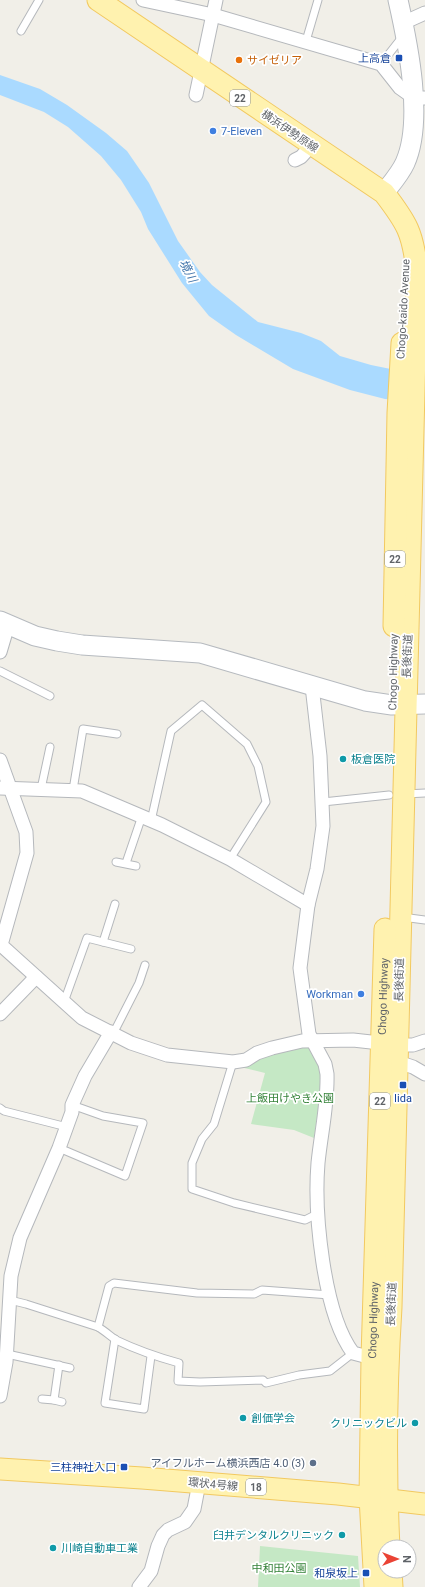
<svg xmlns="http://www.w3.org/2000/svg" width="425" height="1587" font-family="Roboto,'Noto Sans JP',sans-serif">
	<rect width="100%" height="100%" fill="#f1efe8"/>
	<g fill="#c5e8c5">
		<polygon points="309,1043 321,1068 322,1083 314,1138 294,1130 251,1124 265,1073 236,1066"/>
		<polygon points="260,1546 358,1556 360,1587 258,1587"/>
	</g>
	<polygon fill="#aadaff" points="0,75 40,89 67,105 106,133 127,151 149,183 178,241 200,272 212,285 258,322 301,333 321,341 340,356 371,365 425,376 425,402 385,399 350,390 293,369 236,335 209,316 182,283 148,229 141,212 121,180 101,156 68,127 44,112 0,95"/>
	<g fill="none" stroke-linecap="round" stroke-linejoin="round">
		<g stroke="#b5b8bc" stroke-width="9">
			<g id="lane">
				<polyline points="21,31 39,0"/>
				<polyline points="306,41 318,0"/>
				<polyline points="381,64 403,36"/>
				<polyline points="0,671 50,696"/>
				<polyline points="41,789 50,747"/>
				<polyline points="73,790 83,729 117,734"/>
				<polyline points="405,794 425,793"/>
				<polyline points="323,802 389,795"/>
				<polyline points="151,821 171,731 202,705 247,744 258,766 266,802 230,859"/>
				<polyline points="116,862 136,866"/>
				<polyline points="126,863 142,816"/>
				<polyline points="402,917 425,920"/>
				<polyline points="103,942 115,904"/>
				<polyline points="64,1002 87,938 131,949"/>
				<polyline points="113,1034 139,983 145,965"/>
				<polyline points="233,1062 214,1124 202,1139 192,1163 192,1189 234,1203 305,1220 317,1214"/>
				<polyline points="0,1108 4,1111 67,1127"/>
				<polyline points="59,1148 125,1176 143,1123 103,1116 72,1105"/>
				<path d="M 10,1300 L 26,1304 L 98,1327 C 105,1331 110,1336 116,1340 C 137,1350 157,1357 179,1363 L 178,1381 L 200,1382 L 263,1380 L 266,1383 L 299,1375 L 330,1371 L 353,1353"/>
				<polyline points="98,1327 109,1286 114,1283 197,1293 254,1294 262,1290 330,1295"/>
				<polyline points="115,1339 105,1403 144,1409 151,1356"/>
				<polyline points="7,1354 70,1368"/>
				<polyline points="42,1399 54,1400 59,1365"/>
				<polyline points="54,1400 62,1402"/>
			</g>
		</g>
		<g stroke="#b5b8bc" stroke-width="15">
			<g id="street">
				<polyline points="143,0 213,15 381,64 400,88 414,98 425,98"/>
				<polyline points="403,23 425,13"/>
				<polyline points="196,95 216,0"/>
				<polyline points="295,160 301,157 311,146"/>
				<polyline points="0,652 8,625"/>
				<path d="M 312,686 L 320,756 L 323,826 L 317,869 L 308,905 L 300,968 L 309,1034 L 325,1064 L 327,1074 C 328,1104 321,1133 318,1163 C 314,1212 323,1313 353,1353 L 372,1358"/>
				<polyline points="0,760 26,832 27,853 1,945 82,1018 131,1043 167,1055 233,1062 246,1060 257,1053 272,1048 302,1041 353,1040 398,1045 413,1045 425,1041"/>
				<polyline points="0,788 82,791 162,825 230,859 308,905"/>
				<polyline points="0,1014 36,977"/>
				<polyline points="398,1062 413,1067 425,1074"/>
				<polyline points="0,1396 6,1362 11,1276 20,1238 59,1148 72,1112 72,1105 85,1076 111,1032"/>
				<polyline points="139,1587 151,1571 158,1546 163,1535 168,1530 185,1522 194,1509 199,1483"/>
			</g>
		</g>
		<g stroke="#b6babf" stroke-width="21">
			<g id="secondary">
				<path d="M 384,193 C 391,184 400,174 405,163 C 424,121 408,44 398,0"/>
				<polyline points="0,621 35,636 57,641 82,645 200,653 365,701 392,705 425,704"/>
			</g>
		</g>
		<g stroke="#f2c960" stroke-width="23">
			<g id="primary">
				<path d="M 98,0 L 384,193 C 407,223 413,233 417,271 L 391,1307 C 386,1387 385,1467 389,1547"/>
				<polyline points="394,626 398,413 402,343"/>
				<polyline points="0,1469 142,1478 338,1494 425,1504"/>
				<polyline points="391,1571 392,1587"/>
				<path id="s1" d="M 375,1587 L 370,1497 L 372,1358 L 385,929"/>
			</g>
		</g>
		<use href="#lane" stroke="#fff" stroke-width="7"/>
		<use href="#street" stroke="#fff" stroke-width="13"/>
		<use href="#secondary" stroke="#fff" stroke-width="19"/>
		<use href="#primary" stroke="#fff2af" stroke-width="21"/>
	</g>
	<g fill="#1a4fb4" stroke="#fff" stroke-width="1.5">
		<rect x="395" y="54" width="8" height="8" rx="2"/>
		<rect x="399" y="1081" width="8" height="8" rx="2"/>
		<rect x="120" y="1463" width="8" height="8" rx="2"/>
		<rect x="362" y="1569" width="8" height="8" rx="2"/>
	</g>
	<circle fill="#e8710a" stroke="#fff" stroke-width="1.5" cx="239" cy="60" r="4"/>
	<g fill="#3f7fe0" stroke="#fff" stroke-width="1.5">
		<circle cx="213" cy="131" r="4"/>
		<circle cx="361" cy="994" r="4"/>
	</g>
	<g fill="#0f9aa8" stroke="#fff" stroke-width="1.5">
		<circle cx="343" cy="759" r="4"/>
		<circle cx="243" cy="1418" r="4"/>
		<circle cx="415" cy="1423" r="4"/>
		<circle cx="342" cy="1535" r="4"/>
		<circle cx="53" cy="1548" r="4"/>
	</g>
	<circle fill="#5c6f8a" stroke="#fff" stroke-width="1.5" cx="313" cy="1463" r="4"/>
	<g text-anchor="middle" stroke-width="3.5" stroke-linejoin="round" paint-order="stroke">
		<g fill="#fff" stroke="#8f9295" stroke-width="1">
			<rect x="230" y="90" width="20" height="16" rx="3"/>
			<rect x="385" y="551" width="20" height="16" rx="3"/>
			<rect x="370" y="1093" width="20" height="16" rx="3"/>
			<rect x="246" y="1479" width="20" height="16" rx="3"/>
		</g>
		<g font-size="10" font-weight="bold" fill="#5f6368">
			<text x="240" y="102">22</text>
			<text x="395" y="563">22</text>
			<text x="380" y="1105">22</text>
			<text x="256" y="1491">18</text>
		</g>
		<g font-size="11" fill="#164399" stroke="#fff" text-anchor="end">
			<text x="391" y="62">上高倉</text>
			<text x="403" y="1102" text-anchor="middle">Iida</text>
			<text x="116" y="1471">三柱神社入口</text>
			<text x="358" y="1577">和泉坂上</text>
		</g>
		<g font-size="11" fill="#c56008" stroke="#fff" text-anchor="start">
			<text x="247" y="64">サイゼリア</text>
		</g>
		<g font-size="11" fill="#366cbe" stroke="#fff" text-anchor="start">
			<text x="221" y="135">7-Eleven</text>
			<text x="353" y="998" text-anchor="end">Workman</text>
		</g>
		<g font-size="11" fill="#5f6368" stroke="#fff">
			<text transform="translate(290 131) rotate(34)" y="4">横浜伊勢原線</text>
			<text transform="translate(403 309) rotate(-87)" y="4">Chogo-kaido Avenue</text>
			<text transform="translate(407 656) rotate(-88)" y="4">長後街道</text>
			<text transform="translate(393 672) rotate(-89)" y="4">Chogo Highway</text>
			<text transform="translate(399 980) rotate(-89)" y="4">長後街道</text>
			<text dy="4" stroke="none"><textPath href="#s1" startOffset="591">Chogo Highway</textPath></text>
			<text transform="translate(391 1304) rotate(-88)" y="4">長後街道</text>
			<text dy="4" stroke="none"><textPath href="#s1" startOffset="267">Chogo Highway</textPath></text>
			<text transform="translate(213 1484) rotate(5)" y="4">環状4号線</text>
		</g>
		<g font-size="11" fill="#0d838f" stroke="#fff" text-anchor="start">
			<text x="351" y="763">板倉医院</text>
			<text x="251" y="1422">創価学会</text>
			<text x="407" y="1427" text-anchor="end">クリニックビル</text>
			<text x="334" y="1539" text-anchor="end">臼井デンタルクリニック</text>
			<text x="61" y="1552">川崎自動車工業</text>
		</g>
		<g font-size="11" fill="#348238" stroke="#fff">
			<text x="290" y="1102">上飯田けやき公園</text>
			<text x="279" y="1572">中和田公園</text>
		</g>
		<g font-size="11" fill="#4e5e75" stroke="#fff" text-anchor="end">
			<text x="305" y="1467">アイフルホーム横浜西店 4.0 (3)</text>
		</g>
		<g font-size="12" font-style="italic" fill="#4174aa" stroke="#fff">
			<text transform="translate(188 271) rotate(63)" y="4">境川</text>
		</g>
	</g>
	<g transform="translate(397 1559) rotate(90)"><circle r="19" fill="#ffffff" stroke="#bfc1c3"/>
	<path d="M0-3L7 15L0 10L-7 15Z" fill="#ea4335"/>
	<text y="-6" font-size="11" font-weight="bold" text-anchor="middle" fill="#5f6368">N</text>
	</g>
</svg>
